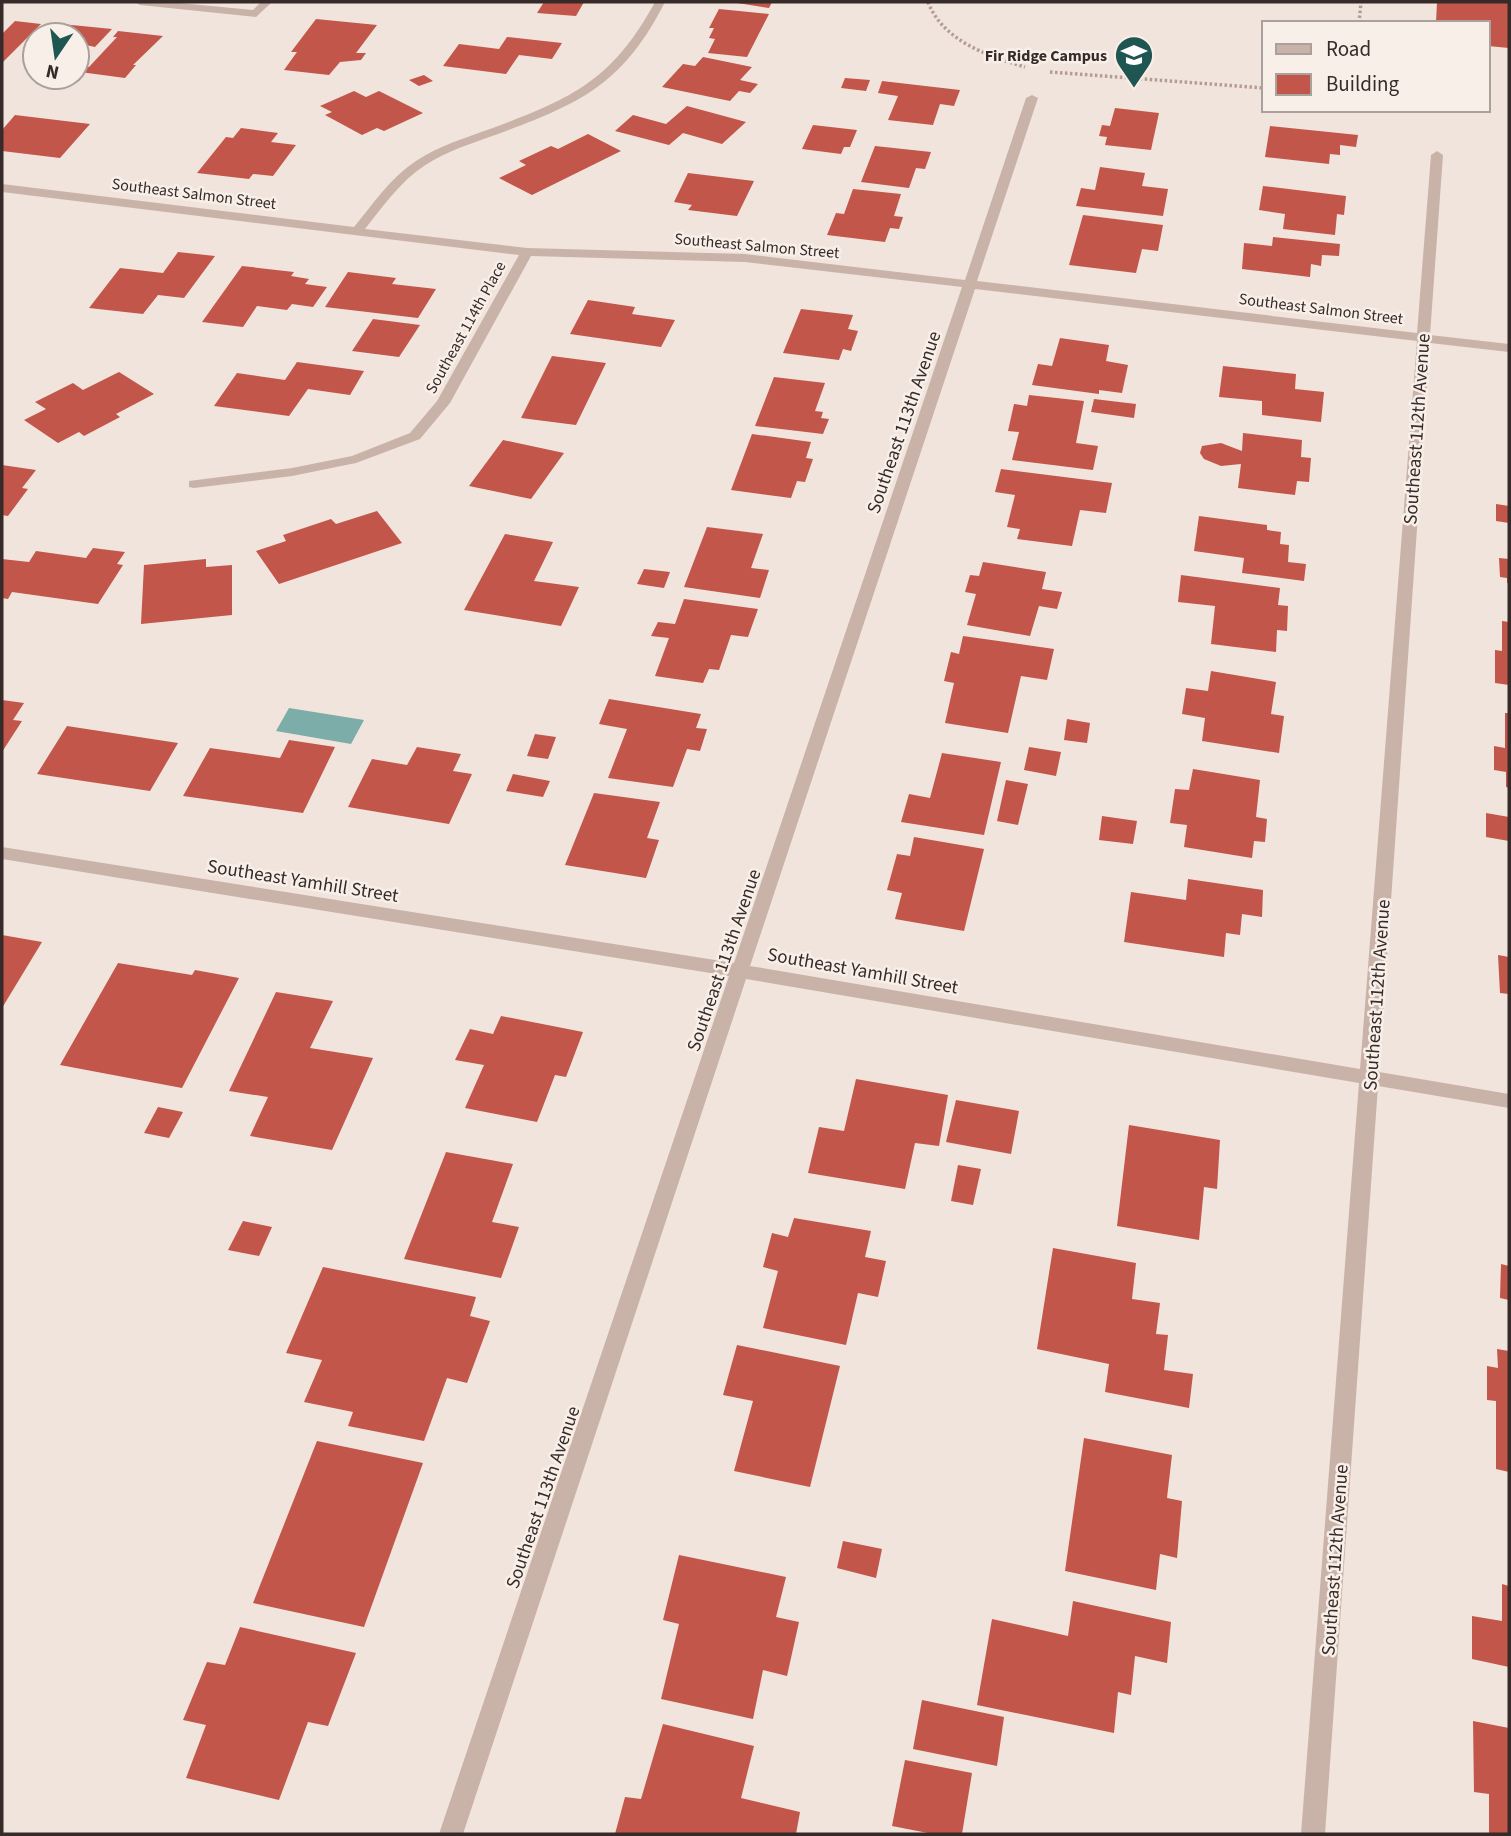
<svg xmlns="http://www.w3.org/2000/svg" width="1511" height="1836" font-family="'Source Sans 3',sans-serif">
	<rect width="100%" height="100%" fill="#f1e4dc"/>
	<polygon fill="#7cada8" points="289,708 364,720 351,744 276,731"/>
	<g fill="#c2564a">
		<polygon points="544,2 584,2 576,16 537,13"/>
		<polygon points="731,2 772,2 769,8"/>
		<polygon points="1437,2 1509,2 1509,48 1488,46 1488,23 1436,23"/>
		<polygon points="719,9 769,14 747,57 708,53 715,39 709,38 714,28 709,28"/>
		<polygon points="316,19 377,25 356,53 366,53 361,60 340,62 329,75 284,70 297,52 291,52"/>
		<polygon points="15,21 41,24 2,63 2,34"/>
		<polygon points="50,23 82,26 112,29 95,47 77,43 77,35 38,35"/>
		<polygon points="118,31 163,36 133,65 136,65 125,78 80,72 85,67 89,67 117,37 113,37"/>
		<polygon points="507,37 562,43 552,59 519,55 506,74 443,66 459,44 499,49"/>
		<polygon points="703,57 752,67 740,80 758,84 750,93 739,91 730,101 662,87 683,64 695,66"/>
		<polygon points="424,75 433,81 419,86 409,80"/>
		<polygon points="845,78 870,80 866,91 841,88"/>
		<polygon points="882,81 960,90 954,106 940,104 933,125 888,120 898,96 878,93"/>
		<polygon points="354,91 366,97 379,91 423,113 384,131 377,128 362,135 325,115 332,112 320,106"/>
		<polygon points="687,106 746,122 722,144 683,133 669,145 615,131 633,115 666,124"/>
		<polygon points="1115,108 1159,113 1151,150 1105,145 1107,137 1099,136 1102,125 1110,126"/>
		<polygon points="15,115 90,124 60,158 2,151 2,130"/>
		<polygon points="813,125 857,130 850,147 844,147 841,154 802,149"/>
		<polygon points="1270,126 1358,135 1356,147 1340,145 1340,155 1330,154 1329,164 1265,157"/>
		<polygon points="241,128 278,133 271,142 296,145 273,176 253,174 249,179 197,173 226,137 233,138"/>
		<polygon points="588,134 621,151 532,195 499,178 526,165 519,161 551,146 558,149"/>
		<polygon points="875,146 931,152 925,169 916,168 909,188 861,182"/>
		<polygon points="1100,167 1145,173 1142,186 1168,189 1163,216 1076,206 1081,188 1095,190"/>
		<polygon points="688,173 754,181 737,216 688,210 692,205 674,202"/>
		<polygon points="1263,186 1346,196 1344,215 1337,214 1335,235 1283,229 1285,214 1259,210"/>
		<polygon points="853,189 901,194 894,216 903,217 899,229 890,228 885,242 827,235 836,213 844,214"/>
		<polygon points="1083,215 1163,225 1158,251 1142,249 1136,273 1069,265"/>
		<polygon points="1273,237 1340,244 1339,256 1322,255 1321,266 1311,264 1310,277 1242,269 1244,243 1272,246"/>
		<polygon points="178,252 215,256 184,298 158,295 143,314 89,308 120,268 163,273"/>
		<polygon points="242,266 294,272 291,276 309,279 305,284 327,287 313,307 292,304 287,310 257,306 243,327 202,322"/>
		<polygon points="348,272 396,278 392,284 436,289 418,318 325,307"/>
		<polygon points="588,300 635,307 632,314 675,320 661,347 570,334"/>
		<polygon points="801,309 853,315 848,329 858,331 851,351 843,349 839,360 783,353"/>
		<polygon points="373,319 420,325 399,357 352,351"/>
		<polygon points="1060,338 1109,345 1106,361 1128,365 1122,393 1099,390 1099,394 1032,385 1038,364 1052,366"/>
		<polygon points="552,356 606,363 576,425 521,418"/>
		<polygon points="297,362 364,371 350,395 308,389 289,416 214,406 237,373 285,380"/>
		<polygon points="1223,366 1296,374 1295,389 1324,392 1321,422 1262,415 1262,401 1219,397"/>
		<polygon points="119,372 154,394 116,414 120,417 84,436 79,432 58,443 24,420 46,409 35,402 73,383 83,390"/>
		<polygon points="774,377 825,383 815,411 823,412 821,418 829,419 823,434 755,426"/>
		<polygon points="1029,395 1084,401 1076,443 1098,446 1093,470 1012,460 1019,432 1008,431 1014,404 1027,406"/>
		<polygon points="1094,399 1136,404 1134,418 1091,412"/>
		<polygon points="1243,433 1302,440 1301,457 1311,458 1309,482 1297,481 1295,495 1238,488 1241,464 1221,466 1204,459 1200,453 1202,446 1221,443 1242,451"/>
		<polygon points="752,434 811,442 806,458 813,459 805,482 797,481 791,498 731,490"/>
		<polygon points="503,440 564,453 531,499 469,486"/>
		<polygon points="2,465 36,470 22,488 28,489 8,516 2,515"/>
		<polygon points="1001,469 1112,483 1106,513 1080,510 1072,546 1017,539 1020,529 1007,527 1015,495 995,492"/>
		<polygon points="1496,504 1509,506 1509,523 1496,521"/>
		<polygon points="377,511 402,543 279,584 256,551 286,541 283,535 331,519 336,524"/>
		<polygon points="1199,516 1267,525 1267,530 1281,532 1280,544 1289,545 1288,562 1306,564 1304,581 1242,573 1244,558 1194,551"/>
		<polygon points="707,527 763,534 751,568 769,570 760,598 684,587"/>
		<polygon points="505,534 553,542 534,581 579,587 561,626 464,610"/>
		<polygon points="93,548 125,552 117,564 123,565 98,604 12,592 8,599 2,598 2,559 29,562 36,551 86,558"/>
		<polygon points="1499,558 1509,559 1509,583 1507,583 1507,578 1500,577"/>
		<polygon points="206,559 206,567 232,565 232,615 141,624 144,565"/>
		<polygon points="983,562 1046,572 1042,589 1062,592 1057,609 1039,606 1030,636 967,625 976,594 965,592 970,575 979,576"/>
		<polygon points="644,569 670,572 664,588 637,584"/>
		<polygon points="1181,575 1280,588 1278,605 1288,606 1287,631 1277,630 1276,652 1211,644 1215,606 1178,602"/>
		<polygon points="684,599 758,609 748,637 731,635 719,670 709,669 703,683 655,676 669,638 651,636 658,622 675,624"/>
		<polygon points="1502,621 1509,622 1509,685 1495,683 1495,650 1502,651"/>
		<polygon points="963,636 1054,649 1047,680 1021,676 1008,733 945,723 954,683 944,681 951,652 959,654"/>
		<polygon points="1211,671 1276,682 1271,714 1284,716 1279,753 1202,741 1205,718 1182,714 1186,688 1208,691"/>
		<polygon points="609,699 701,714 696,728 707,729 700,751 687,749 673,787 608,778 627,729 599,724"/>
		<polygon points="2,700 24,703 13,720 22,721 2,752"/>
		<polygon points="1505,713 1509,713 1509,788 1506,787 1506,772 1494,770 1494,746 1505,748"/>
		<polygon points="1067,719 1090,723 1087,743 1064,740"/>
		<polygon points="67,726 178,743 150,791 37,774"/>
		<polygon points="535,734 556,737 548,759 527,756"/>
		<polygon points="289,740 335,747 303,813 183,796 210,748 280,758"/>
		<polygon points="417,747 461,754 453,771 472,774 449,824 348,807 372,759 407,765"/>
		<polygon points="1029,747 1061,752 1056,776 1024,770"/>
		<polygon points="942,753 1001,762 984,835 901,822 909,794 930,798"/>
		<polygon points="1193,769 1260,780 1256,817 1267,819 1265,842 1254,841 1252,858 1184,847 1187,825 1170,823 1175,789 1189,790"/>
		<polygon points="513,774 550,781 543,797 506,791"/>
		<polygon points="1006,780 1028,784 1018,825 997,821"/>
		<polygon points="594,793 660,802 647,838 659,840 646,878 565,865"/>
		<polygon points="1486,813 1509,817 1509,841 1486,837"/>
		<polygon points="1102,816 1137,821 1133,844 1099,840"/>
		<polygon points="914,837 984,849 964,931 895,919 902,893 887,890 897,854 910,856"/>
		<polygon points="1188,879 1263,890 1262,917 1242,914 1240,935 1226,933 1224,957 1124,942 1131,892 1186,900"/>
		<polygon points="2,935 42,942 2,1008"/>
		<polygon points="1498,955 1509,957 1509,994 1500,993"/>
		<polygon points="118,963 192,975 195,970 239,978 182,1088 60,1065"/>
		<polygon points="276,992 333,1001 310,1048 373,1058 332,1150 250,1136 268,1097 229,1091"/>
		<polygon points="501,1016 583,1032 566,1077 555,1075 537,1122 465,1108 484,1065 455,1060 470,1029 493,1034"/>
		<polygon points="856,1079 948,1095 939,1146 915,1143 905,1189 808,1173 819,1127 844,1131"/>
		<polygon points="956,1100 1019,1111 1011,1154 946,1142"/>
		<polygon points="158,1107 183,1112 169,1138 144,1133"/>
		<polygon points="1129,1125 1220,1140 1217,1189 1204,1187 1199,1240 1117,1226"/>
		<polygon points="446,1152 513,1164 492,1222 519,1227 501,1278 404,1259"/>
		<polygon points="958,1165 981,1169 973,1205 951,1201"/>
		<polygon points="794,1218 871,1231 865,1257 886,1261 878,1297 858,1293 846,1345 763,1328 778,1271 763,1267 772,1233 788,1237"/>
		<polygon points="243,1221 272,1227 259,1256 228,1250"/>
		<polygon points="1053,1248 1136,1263 1132,1299 1160,1303 1156,1334 1168,1335 1164,1370 1193,1374 1189,1408 1105,1392 1109,1364 1037,1349"/>
		<polygon points="1501,1264 1509,1266 1509,1300 1500,1298"/>
		<polygon points="323,1267 476,1297 470,1316 490,1321 467,1383 447,1378 424,1441 348,1426 353,1412 304,1402 322,1360 286,1353"/>
		<polygon points="737,1345 840,1366 810,1487 734,1471 753,1401 723,1395"/>
		<polygon points="1497,1349 1509,1351 1509,1472 1496,1469 1496,1401 1487,1400 1487,1366 1498,1368"/>
		<polygon points="1084,1438 1172,1455 1167,1498 1182,1501 1177,1558 1160,1554 1156,1590 1065,1571"/>
		<polygon points="317,1441 423,1463 364,1627 253,1603"/>
		<polygon points="843,1541 882,1549 876,1578 837,1568"/>
		<polygon points="679,1555 786,1577 776,1617 799,1622 787,1676 763,1670 753,1719 661,1699 679,1624 663,1620"/>
		<polygon points="1502,1584 1509,1586 1509,1667 1472,1659 1472,1616 1502,1621"/>
		<polygon points="1073,1601 1171,1622 1167,1663 1135,1656 1131,1695 1118,1692 1114,1733 977,1705 992,1619 1068,1636"/>
		<polygon points="240,1627 356,1653 328,1726 308,1722 279,1800 186,1778 206,1725 183,1720 207,1662 225,1665"/>
		<polygon points="922,1700 1004,1717 997,1766 913,1749"/>
		<polygon points="1473,1721 1509,1728 1509,1834 1489,1834 1489,1794 1474,1792"/>
		<polygon points="663,1724 754,1746 741,1798 800,1812 796,1834 615,1834 625,1797 641,1799"/>
		<polygon points="905,1760 972,1773 962,1834 933,1834 892,1826"/>
	</g>
	<g fill="none" stroke-linecap="round" stroke-linejoin="round">
		<g stroke="#b59c93" stroke-width="3.5" stroke-dasharray="2.5 2.5" stroke-linecap="butt">
			<path d="M 928,2 C 943,41 988,56 1025,67"/>
			<polyline points="1359,23 1361,2"/>
			<polyline points="1050,72 1264,88"/>
		</g>
		<g fill="#c9b3a9" fill-rule="evenodd">
			<polygon points="135,2 169,2 253,10 261,2 272,2 256,17 140,5"/>
			<path d="M 655,2 L 665,2 C 623,84 582,103 498,134 C 473,143 446,151 424,166 C 400,182 383,206 365,229 L 527,248 L 745,254 L 965,280 L 1026,98 L 1032,95 L 1038,98 L 977,281 L 1417,333 L 1431,155 L 1437,151 L 1443,155 L 1430,335 L 1509,344 L 1509,352 L 1430,343 L 1379,1072 L 1509,1094 L 1509,1108 L 1378,1086 L 1325,1834 L 1301,1834 L 1359,1083 L 746,979 L 463,1834 L 439,1834 L 729,976 L 2,859 L 2,847 L 734,963 L 962,287 L 745,262 L 531,256 L 450,403 L 420,439 L 356,463 L 292,476 L 194,488 L 189,487 L 189,481 L 292,468 L 352,456 L 410,433 L 437,401 L 519,255 L 2,192 L 2,184 L 354,227 C 373,204 390,178 416,161 C 438,146 465,138 490,129 C 571,99 612,81 655,2 ZM 975,289 L 1417,341 L 1360,1069 L 750,966 Z"/>
		</g>
	</g>
	<defs>
		<g id="school-pin" transform="scale(2.0125)"><path d="M0 17L-7.5 6A9.5 9.5 0 1 1 7.5 6Z" fill="#1f5652" stroke="#f9efe9"/><path d="M0-5L7-2L0 1L-7-2ZM-4 1L0 2.5L4 1V4Q0 6-4 4Z" fill="#fff"/></g>
	</defs>
	<g fill-rule="evenodd">
		<use href="#school-pin" x="1134" y="55"/>
	</g>
	<g text-anchor="middle" stroke-width="5" stroke-linejoin="round" paint-order="stroke">
		<g font-size="16" font-weight="bold" fill="#362b28" stroke="#f9efe9" text-anchor="end">
			<text x="1107" y="61">Fir Ridge Campus</text>
		</g>
		<g font-size="16" fill="#362b28" stroke="#f9efe9">
			<text transform="translate(194 193) rotate(7)" y="6">Southeast Salmon Street</text>
			<text transform="translate(757 245) rotate(5)" y="6">Southeast Salmon Street</text>
			<text transform="translate(1321 308) rotate(7)" y="6">Southeast Salmon Street</text>
			<text transform="translate(465 327) rotate(-61)" y="6">Southeast 114th Place</text>
		</g>
		<g font-size="19" fill="#362b28" stroke="#f9efe9">
			<text transform="translate(903 422) rotate(-71)" y="7">Southeast 113th Avenue</text>
			<text transform="translate(1416 429) rotate(-86)" y="7">Southeast 112th Avenue</text>
			<text transform="translate(303 880) rotate(9)" y="7">Southeast Yamhill Street</text>
			<text transform="translate(723 960) rotate(-71)" y="7">Southeast 113th Avenue</text>
			<text transform="translate(863 970) rotate(10)" y="7">Southeast Yamhill Street</text>
			<text transform="translate(1376 995) rotate(-86)" y="7">Southeast 112th Avenue</text>
			<text transform="translate(542 1497) rotate(-71)" y="7">Southeast 113th Avenue</text>
			<text transform="translate(1334 1560) rotate(-86)" y="7">Southeast 112th Avenue</text>
		</g>
	</g>
	<rect width="1511" height="1836" fill="none" stroke="#362b28" stroke-width="7"/>
	<rect x="1262" y="21" width="228" height="91" fill="#f9efe9" stroke="#aba19c" stroke-width="2"/>
	<rect x="1276" y="44" width="35" height="10" fill="#c9b3a9" stroke="#aba19c" stroke-width="2"/>
	<text x="1326" y="56" font-size="21" fill="#362b28">Road</text>
	<rect x="1276" y="74" width="35" height="21" fill="#c2564a" stroke="#aba19c" stroke-width="2"/>
	<text x="1326" y="91" font-size="21" fill="#362b28">Building</text>
	<g transform="translate(56 56) rotate(193)"><circle r="33" fill="#f9efe9" stroke="#aba19c" stroke-width="2"/>
	<path d="M0-5L12 26L0 18L-12 26Z" fill="#1f5652"/>
	<text y="-10" font-size="19" font-weight="bold" text-anchor="middle" fill="#362b28">N</text>
	</g>
</svg>
